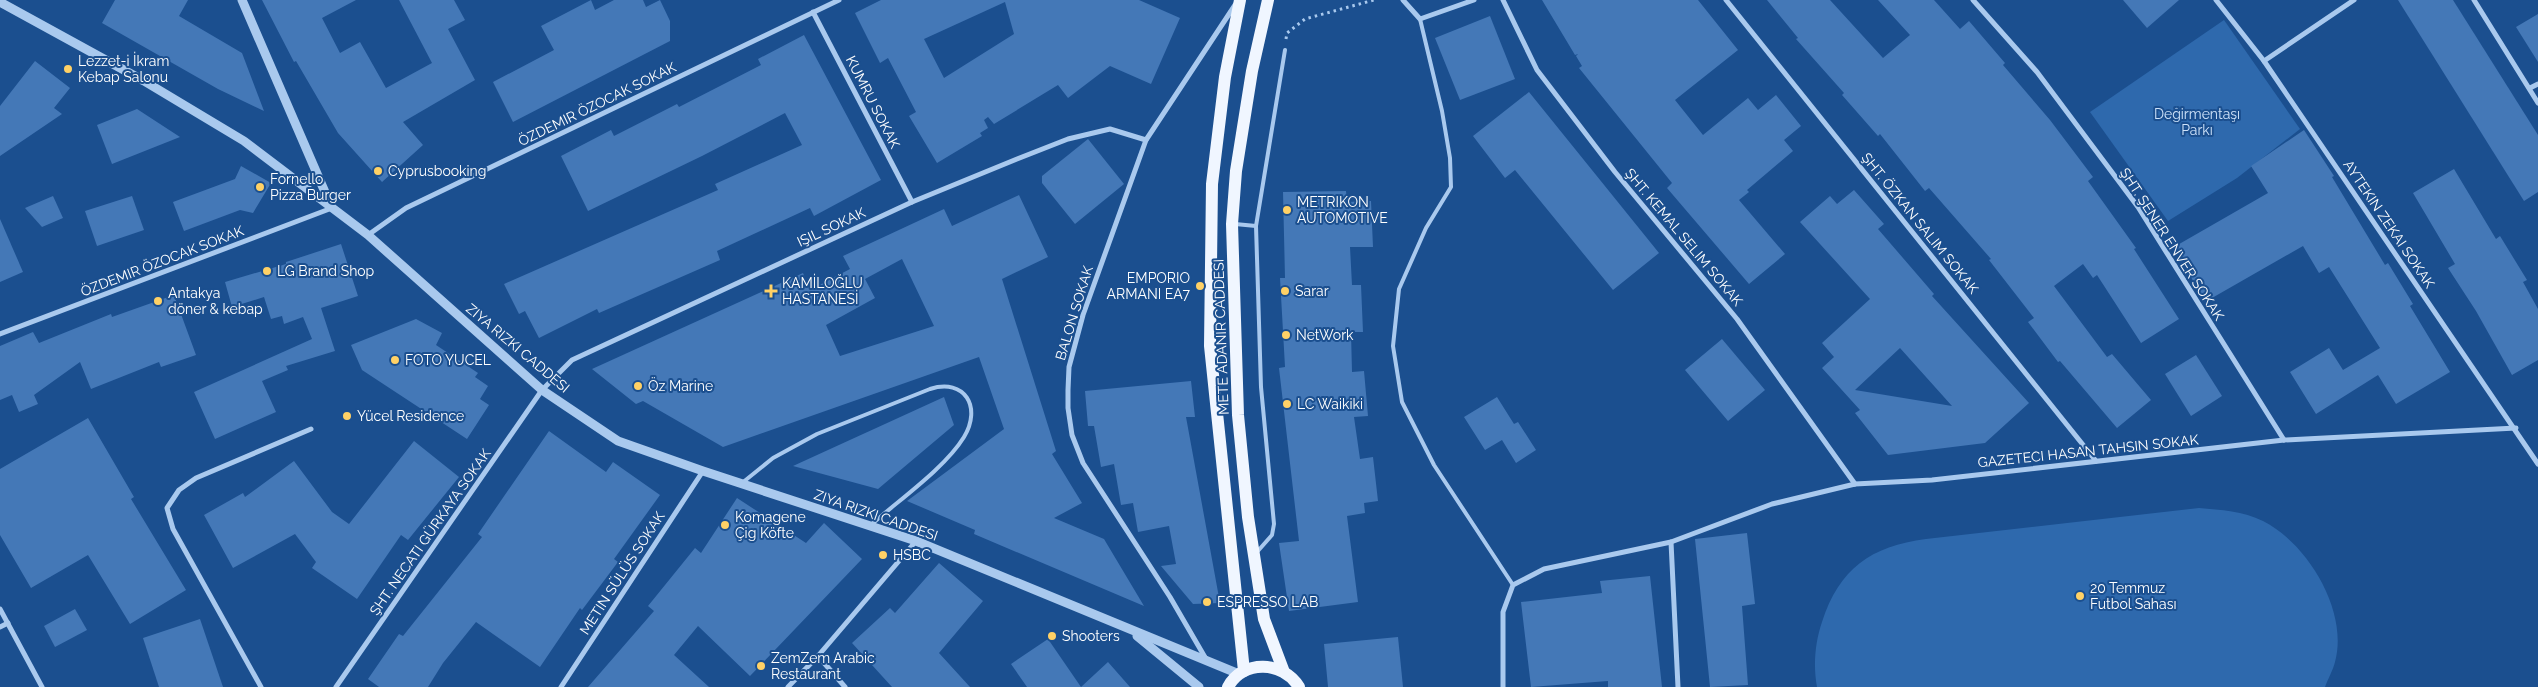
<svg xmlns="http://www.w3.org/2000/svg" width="2538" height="687" font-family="Raleway,sans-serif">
	<rect width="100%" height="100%" fill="#1b4f8f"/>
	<g fill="#2e69ad">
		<polygon points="2224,20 2300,129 2237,178 2168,221 2090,112"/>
		<path d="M 2199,508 C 2221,510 2243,511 2263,521 C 2307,543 2349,611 2335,662 C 2333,670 2328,679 2325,687 L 1817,687 C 1813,666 1815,642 1822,622 C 1839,569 1871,546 1926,539 Z"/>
	</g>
	<g fill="#4478b7" fill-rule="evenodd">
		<polygon points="115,0 188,0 179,16 242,53 264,111 218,89 102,23"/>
		<polygon points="262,0 356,0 322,18 340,53 360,42 386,88 432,63 399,0 454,0 465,20 448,29 475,80 403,122 423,145 382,182 338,133 296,61 294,62"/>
		<polygon points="591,0 595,10 614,0 643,0 646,7 660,0 670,21 670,41 513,122 493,82 554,50 541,26"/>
		<path d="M 881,0 L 1139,0 L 1180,18 L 1151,84 L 1110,66 L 1068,98 L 1058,85 L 994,124 L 988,117 L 984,120 L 988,128 L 980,133 L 982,136 L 937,163 L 909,116 L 916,112 L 888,58 L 880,63 L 855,13 ZM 1005,2 L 1014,34 L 944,78 L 924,39 Z"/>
		<polygon points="1542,0 1698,0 1738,50 1675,100 1703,135 1748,98 1758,110 1776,95 1801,126 1784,140 1793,151 1747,190 1749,192 1739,200 1785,254 1749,284 1667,188 1672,183 1579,68 1582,66 1576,56 1578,54 1575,55"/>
		<polygon points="1767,0 1830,0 1883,58 1910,35 1878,0 1934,0 1960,29 1969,21 2005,63 2003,65 2050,120 2093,177 2088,181 2136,248 2134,249 2179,319 2141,343 2097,275 2093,278 2083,264 2054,286 2107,357 2112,354 2151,400 2117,428 2060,361 2058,362 2028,322 2034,318 1989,260 1991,259 1929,188 1925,191 1880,134 1878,136 1842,95 1844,93 1796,39 1798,38"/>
		<polygon points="2123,0 2179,0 2147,28"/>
		<polygon points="2398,0 2453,0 2538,135 2538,192 2524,201"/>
		<polygon points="2538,14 2538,62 2516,27"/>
		<polygon points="1490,16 1515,79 1460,100 1435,38"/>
		<polygon points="804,35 881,180 814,216 810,208 717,251 720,260 599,313 597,309 539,338 525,311 519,314 504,284 718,190 715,184 802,145 785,113 702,156 588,211 561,156 611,130 614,136 677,104 679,107 761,65 758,59"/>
		<polygon points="35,61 70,88 54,108 62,114 0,156 0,106"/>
		<polygon points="1529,92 1659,253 1613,290 1515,170 1505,178 1473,136"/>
		<polygon points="137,109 180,137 112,164 97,125"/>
		<polygon points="2304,130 2334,176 2332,177 2385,265 2388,263 2413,304 2410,306 2450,372 2396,404 2378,375 2316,414 2290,372 2329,348 2343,370 2380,348 2329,267 2319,273 2303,246 2205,302 2174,247 2268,193 2251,166"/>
		<polygon points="1088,139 1124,184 1075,224 1042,183 1042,176"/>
		<polygon points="241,166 271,183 253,213 240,210 184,231 173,202 235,179"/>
		<polygon points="2454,169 2496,239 2500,236 2527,280 2523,282 2538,309 2538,360 2512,375 2476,311 2448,268 2455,264 2413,193"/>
		<path d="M 1854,190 L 1884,224 L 1878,229 L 1934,294 L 1932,296 L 2029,403 L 1985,443 L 1888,455 L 1855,413 L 1860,410 L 1822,368 L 1834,357 L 1822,343 L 1870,299 L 1800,222 L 1830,196 L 1837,204 ZM 1900,348 L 1952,406 L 1855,390 Z"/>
		<polygon points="1346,191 1347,202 1371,201 1373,247 1350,247 1352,285 1361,285 1363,332 1351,332 1352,372 1364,371 1368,416 1354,417 1360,459 1373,457 1378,501 1364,503 1365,513 1347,516 1358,602 1289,611 1279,543 1299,541 1279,368 1285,367 1280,278 1285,278 1283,192"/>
		<path d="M 1019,195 L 1048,257 L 1002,279 L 1056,451 L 1052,454 L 1082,503 L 1054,518 L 1104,539 L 1144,606 L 974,534 L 975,530 L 907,501 L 1004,429 L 979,357 L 723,447 L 643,401 L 636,404 L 592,369 L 803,273 L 810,290 L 850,269 L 843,256 L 944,209 L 952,226 ZM 902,259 L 934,326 L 840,356 L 826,325 L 875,298 L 865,279 Z"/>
		<polygon points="53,196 63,218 42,227 25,208"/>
		<polygon points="132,196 144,230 97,246 85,211"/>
		<polygon points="0,219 23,272 0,282"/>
		<polygon points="341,244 358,296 321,308 335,351 286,366 288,370 262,381 276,412 215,439 194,392 312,339 303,317 284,324 282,316 271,319 264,297 232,307 225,282 286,264 286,262"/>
		<polygon points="174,295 196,355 161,367 159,362 91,389 80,362 34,395 38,404 19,412 12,395 0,400 0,346 33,332 39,343 111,314 112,317"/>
		<polygon points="416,319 442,333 436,345 478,373 475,377 488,386 480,399 489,405 467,439 362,370 351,345"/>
		<polygon points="1722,339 1765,390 1728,421 1685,370"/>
		<polygon points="2196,355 2222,396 2191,416 2165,374"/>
		<polygon points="1191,381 1195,417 1186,417 1220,603 1193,604 1161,566 1176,564 1169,526 1138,532 1133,503 1121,505 1114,464 1101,467 1094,426 1088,426 1085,391"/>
		<polygon points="944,397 954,425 878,489 793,466"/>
		<polygon points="1497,397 1514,424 1518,422 1536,450 1516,463 1502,440 1485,450 1464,417"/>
		<polygon points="88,418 134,497 131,499 186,590 130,624 88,555 31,588 0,535 0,469"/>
		<polygon points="549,431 606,472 613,462 660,495 614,559 618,562 582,610 580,608 540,667 476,622 443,663 428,687 379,687 368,679 399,634 403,636 482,537 478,534"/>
		<polygon points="414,441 459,477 408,540 401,535 357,599 312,568 316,562 295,534 233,568 204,515 243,493 245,497 294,461 332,512 349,524"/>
		<polygon points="737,498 806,543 824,523 862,559 750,676 698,626 674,655 709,687 588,687 654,611 648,606 695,548 701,553"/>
		<polygon points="1747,533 1755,604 1742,606 1748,685 1710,687 1695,539"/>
		<polygon points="939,563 983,601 939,653 970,687 892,687 852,643 890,608 895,613"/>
		<polygon points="1650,576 1662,687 1608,687 1608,681 1531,687 1521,602 1602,593 1600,581"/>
		<polygon points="75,609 87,630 55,647 44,626"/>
		<polygon points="200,619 223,687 159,687 143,638"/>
		<polygon points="1398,637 1403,687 1328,687 1324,644"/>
		<polygon points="1048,639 1081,687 1108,662 1130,687 1027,687 1011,664"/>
	</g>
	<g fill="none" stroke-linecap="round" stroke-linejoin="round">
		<polyline stroke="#a9c9ee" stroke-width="3" stroke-dasharray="2.5 4" stroke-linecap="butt" points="1286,39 1287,33 1305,19 1374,0"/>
		<g stroke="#a9c9ee" stroke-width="4">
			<polyline points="1420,19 1442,111 1450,158 1451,187 1426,228 1399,289 1393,346 1402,402 1434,465 1513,585"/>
			<polyline points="1235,224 1256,226"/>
			<path d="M 742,483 L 773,458 L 817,434 L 930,389 C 965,378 982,407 964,437 C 945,468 899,500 872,524"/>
			<polyline points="1257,552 1272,535 1274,524 1261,387 1256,226 1285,50"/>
		</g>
		<g stroke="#a9c9ee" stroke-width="5">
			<polyline points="1403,0 1420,19 1474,0"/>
			<polyline points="1503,0 1537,70 1615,172 1737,319 1855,484"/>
			<polyline points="1726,0 2096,461"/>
			<polyline points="1973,0 2037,72 2138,207 2284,440"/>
			<polyline points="2216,0 2264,61 2538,464"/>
			<polyline points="2474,0 2538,103"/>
			<polyline points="813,12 912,202"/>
			<polyline points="2264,61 2354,0"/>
			<polyline points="2530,88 2538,84"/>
			<polyline points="368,235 406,208 839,0"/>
			<polyline points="0,334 332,208"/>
			<polyline points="1671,542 1678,687"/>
			<polyline points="0,609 42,687"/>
			<polyline points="0,627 8,623"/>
			<polyline points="818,656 845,687"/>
			<polyline points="1206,659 1170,597 1083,463 1072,435 1068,408 1068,390 1069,367 1083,315 1146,140 1235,5"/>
			<polyline points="261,687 173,529 167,508 179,490 196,478 311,429"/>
			<polyline points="336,687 542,390 572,360 912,202 1017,159 1068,139 1110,129 1146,140"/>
			<polyline points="561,687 703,471"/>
			<polyline points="788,687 818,656 916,541"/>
			<polyline points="1503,687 1503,612 1513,585 1544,569 1671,542 1772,504 1855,484 1932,480 2284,440 2516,428"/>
		</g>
		<g stroke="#a9c9ee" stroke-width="9">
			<polyline points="242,0 331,206"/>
			<polyline points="0,2 144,81 244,141 368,235 542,390 618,441 703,471 916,541 1239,674"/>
			<polyline points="1137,636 1199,687"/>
		</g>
		<g stroke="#f0f6ff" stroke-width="12">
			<polyline points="1240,0 1225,77 1212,184 1210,346 1244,671"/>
			<polyline points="1268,0 1252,71 1236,171 1232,224 1238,415 1248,517 1264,619 1284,672"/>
			<path d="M 1228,687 C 1243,659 1283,661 1299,687"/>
		</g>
	</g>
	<g fill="#ffd166" stroke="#1b4f8f" stroke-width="2">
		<circle cx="68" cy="69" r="5"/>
		<circle cx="378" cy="171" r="5"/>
		<circle cx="260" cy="187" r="5"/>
		<circle cx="1287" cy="210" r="5"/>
		<circle cx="267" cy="271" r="5"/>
		<circle cx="1200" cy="286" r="5"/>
		<path d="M768.5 283.5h5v5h5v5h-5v5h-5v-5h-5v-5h5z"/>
		<circle cx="1285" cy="291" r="5"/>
		<circle cx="158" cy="301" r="5"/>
		<circle cx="1286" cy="335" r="5"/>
		<circle cx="395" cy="360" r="5"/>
		<circle cx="638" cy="386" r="5"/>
		<circle cx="1287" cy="404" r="5"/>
		<circle cx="347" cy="416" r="5"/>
		<circle cx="725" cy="525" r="5"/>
		<circle cx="883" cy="555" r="5"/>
		<circle cx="2080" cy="596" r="5"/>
		<circle cx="1207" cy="602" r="5"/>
		<circle cx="1052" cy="636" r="5"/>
		<circle cx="761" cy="666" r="5"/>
	</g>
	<g text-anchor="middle" stroke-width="4" stroke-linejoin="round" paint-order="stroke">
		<g font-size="14" fill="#fff" stroke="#1b4f8f" text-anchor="start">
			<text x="78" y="66">Lezzet-i̇ İkram<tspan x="78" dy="16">Kebap Salonu</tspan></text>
			<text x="388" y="176">Cyprusbooking</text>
			<text x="270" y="184">Fornello<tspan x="270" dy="16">Pizza Burger</tspan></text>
			<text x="1297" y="207">METRIKON<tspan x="1297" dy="16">AUTOMOTIVE</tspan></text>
			<text x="277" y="276">LG Brand Shop</text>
			<text x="1190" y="283" text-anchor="end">EMPORIO<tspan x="1190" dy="16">ARMANI EA7</tspan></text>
			<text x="782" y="288">KAMİLOĞLU<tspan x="782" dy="16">HASTANESİ</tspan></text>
			<text x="1295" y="296">Sarar</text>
			<text x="168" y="298">Antakya<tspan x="168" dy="16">döner &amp; kebap</tspan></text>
			<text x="1296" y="340">NetWork</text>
			<text x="405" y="365">FOTO YUCEL</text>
			<text x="648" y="391">Öz Marine</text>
			<text x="1297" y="409">LC Waikiki</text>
			<text x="357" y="421">Yücel Residence</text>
			<text x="735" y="522">Komagene<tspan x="735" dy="16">Çig Köfte</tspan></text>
			<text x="893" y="560">HSBC</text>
			<text x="2090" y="593">20 Temmuz<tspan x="2090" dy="16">Futbol Sahası</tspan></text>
			<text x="1217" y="607">ESPRESSO LAB</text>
			<text x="1062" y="641">Shooters</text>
			<text x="771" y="663">ZemZem Arabic<tspan x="771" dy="16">Restaurant</tspan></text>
		</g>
		<g font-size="14" fill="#fff" stroke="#1b4f8f">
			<text transform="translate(873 102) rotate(63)" y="5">KUMRU SOKAK</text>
			<text transform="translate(597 104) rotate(-26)" y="5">ÖZDEMIR ÖZOCAK SOKAK</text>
			<text transform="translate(1920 223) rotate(51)" y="5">ŞHT. ÖZKAN SALIM SOKAK</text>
			<text transform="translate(2389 224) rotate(56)" y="5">AYTEKIN ZEKAI SOKAK</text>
			<text transform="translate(831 227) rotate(-25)" y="5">IŞIL SOKAK</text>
			<text transform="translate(1684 237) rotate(50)" y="5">ŞHT. KEMAL SELIM SOKAK</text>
			<text transform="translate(2172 244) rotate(57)" y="5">ŞHT. ŞENER ENVER SOKAK</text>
			<text transform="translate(162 261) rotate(-21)" y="5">ÖZDEMIR ÖZOCAK SOKAK</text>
			<text transform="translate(1074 313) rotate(-73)" y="5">BALON SOKAK</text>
			<text transform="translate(1221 337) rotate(-92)" y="5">METE ADANIR CADDESI</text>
			<text transform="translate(518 348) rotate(40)" y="5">ZIYA RIZKI CADDESI</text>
			<text transform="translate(2088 451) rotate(-6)" y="5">GAZETECI HASAN TAHSIN SOKAK</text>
			<text transform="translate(876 515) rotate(19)" y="5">ZIYA RIZKI CADDESI</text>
			<text transform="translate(430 532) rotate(-55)" y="5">ŞHT. NECATI GÜRKAYA SOKAK</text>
			<text transform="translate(622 573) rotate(-57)" y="5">METIN SÜLÜS SOKAK</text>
		</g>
		<g font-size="14" fill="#cfe3fa" stroke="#1b4f8f">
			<text x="2197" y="119">Değirmentaşı<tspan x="2197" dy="16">Parkı</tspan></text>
		</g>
	</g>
</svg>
